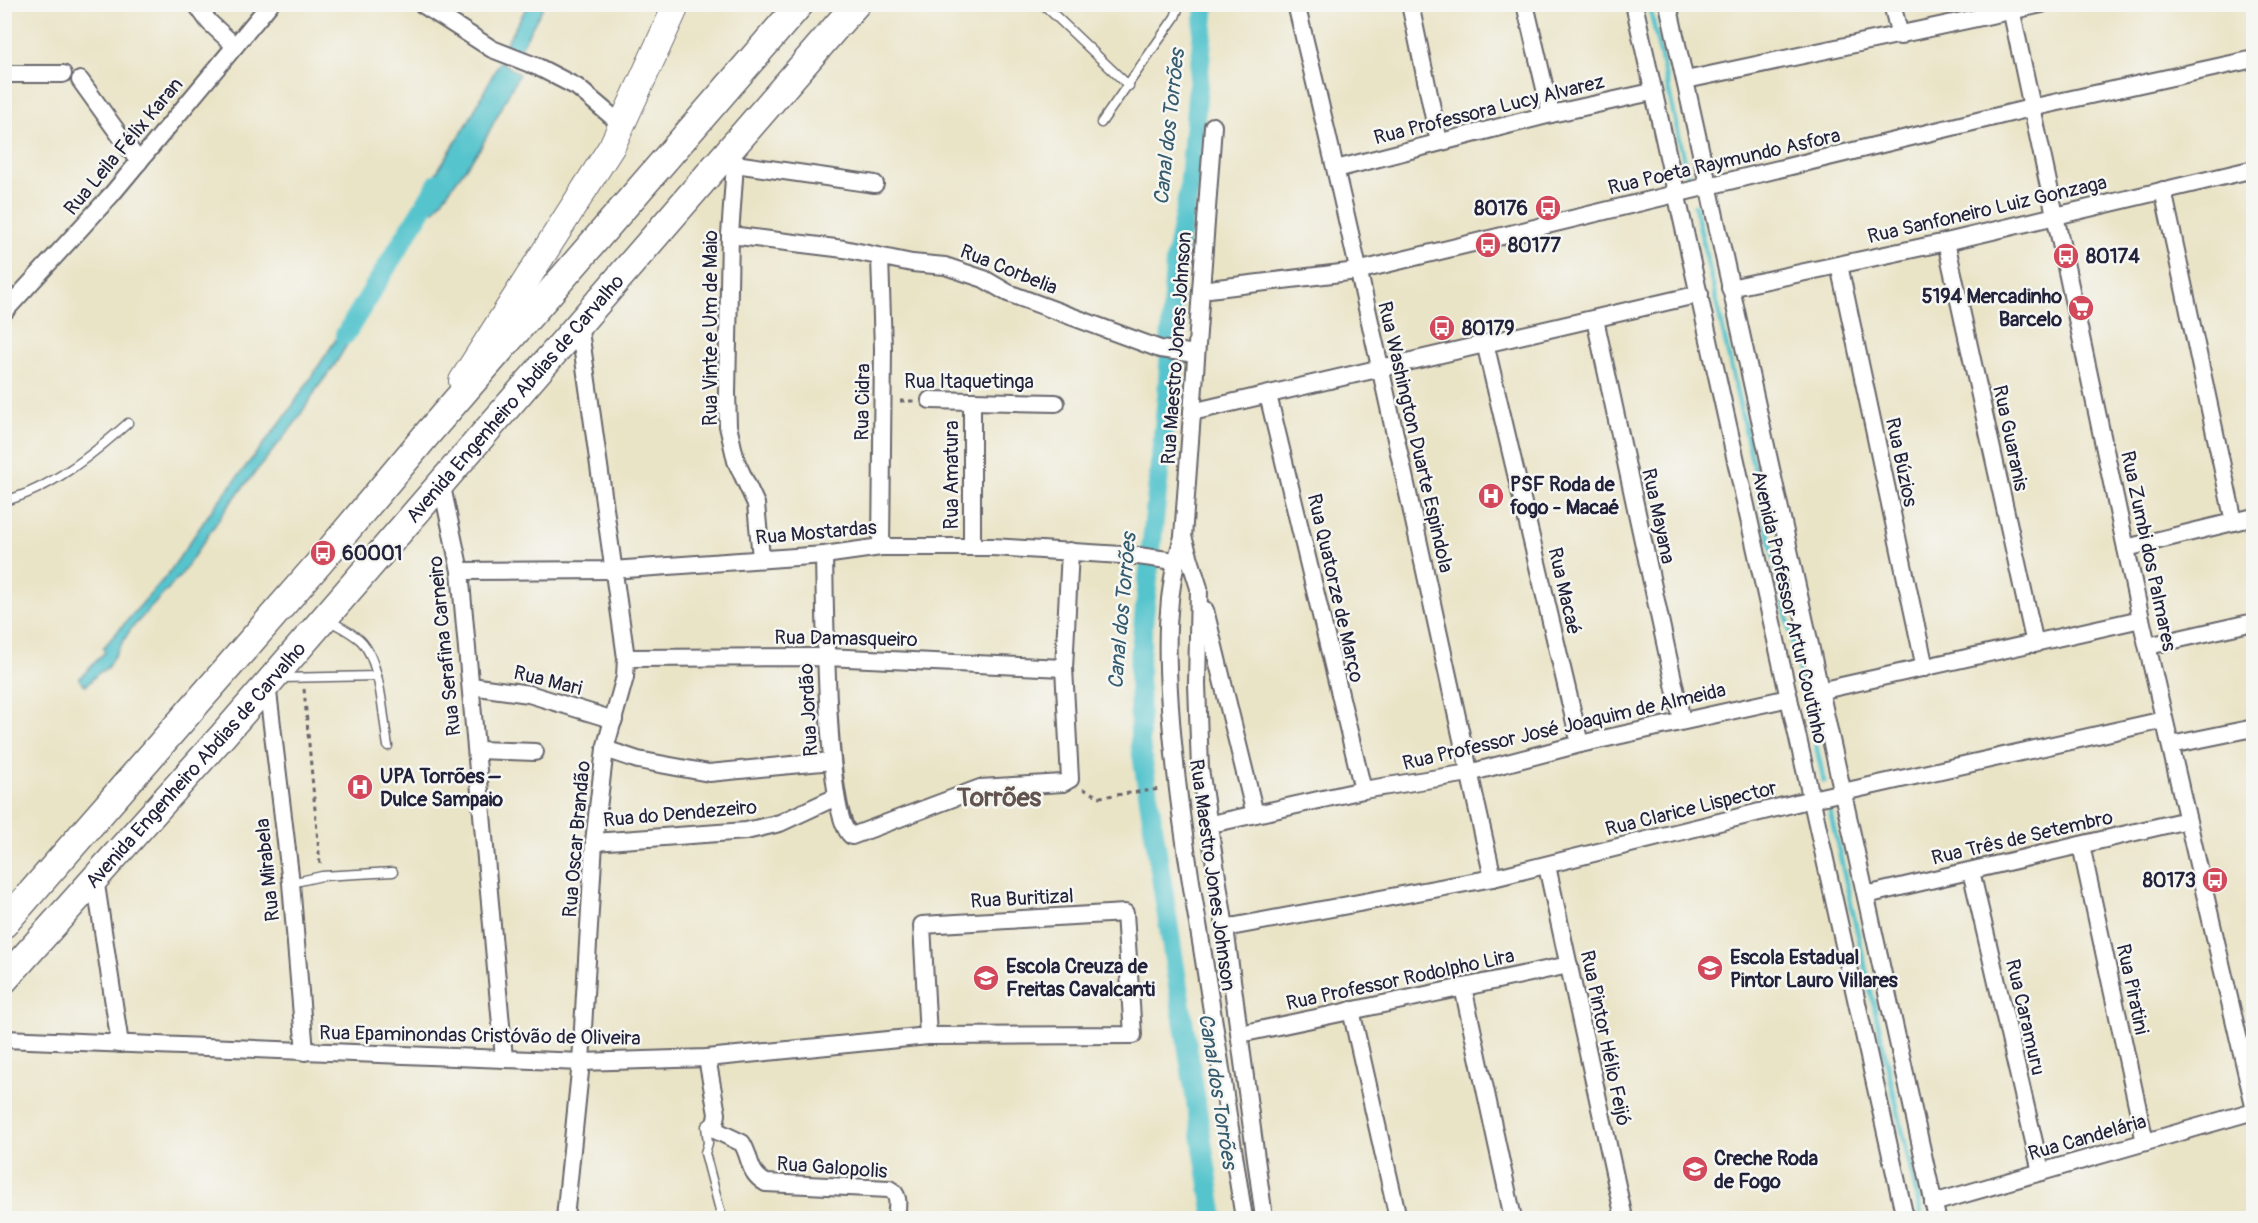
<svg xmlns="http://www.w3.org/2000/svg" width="2258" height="1223" font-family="Pangolin,sans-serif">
	<rect width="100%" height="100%" fill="#f6f6f2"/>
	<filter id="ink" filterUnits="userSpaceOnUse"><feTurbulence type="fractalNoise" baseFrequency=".0167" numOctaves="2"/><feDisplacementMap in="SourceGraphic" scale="12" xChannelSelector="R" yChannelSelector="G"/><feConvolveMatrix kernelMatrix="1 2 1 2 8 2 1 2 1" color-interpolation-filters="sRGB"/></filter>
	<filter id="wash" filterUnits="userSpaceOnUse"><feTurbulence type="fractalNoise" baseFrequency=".008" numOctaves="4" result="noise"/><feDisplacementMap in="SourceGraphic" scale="24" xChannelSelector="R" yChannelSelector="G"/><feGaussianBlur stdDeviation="1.35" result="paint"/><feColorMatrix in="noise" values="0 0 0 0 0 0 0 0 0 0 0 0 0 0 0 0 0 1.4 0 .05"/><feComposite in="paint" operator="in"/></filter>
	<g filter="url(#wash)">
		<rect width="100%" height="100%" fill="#eae4c7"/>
		<g fill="#57c4cd" stroke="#3c7384" stroke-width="1.5">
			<polygon points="528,5 544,5 517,55 502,50"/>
			<polygon points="500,61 519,74 481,147 434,211 417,203 466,126"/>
			<polygon points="354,312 367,312 334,366 318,387 295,423 228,506 181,575 130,630 107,668 97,674 86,686 79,679 105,652 103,648 168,574 214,507 287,414"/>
		</g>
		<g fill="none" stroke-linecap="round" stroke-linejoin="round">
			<g stroke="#57c4cd" stroke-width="5">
				<polyline points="1649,4 1688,176"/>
				<polyline points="1695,206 1824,781"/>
				<polyline points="1830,811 1922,1218"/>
			</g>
			<g stroke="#57c4cd" stroke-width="20">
				<polyline points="1205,4 1189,190 1175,262 1167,397 1139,665 1140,742 1214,1218"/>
				<polyline points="345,335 438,183"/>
			</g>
		</g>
	</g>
	<g filter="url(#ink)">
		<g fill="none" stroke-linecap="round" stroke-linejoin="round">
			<g stroke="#68666c" stroke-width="11">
				<g id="service">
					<polyline points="1043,4 1129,86"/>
					<polyline points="1101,123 1175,17 1180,4"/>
					<path d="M 4,501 C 51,489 93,454 128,423"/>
					<path d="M 327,620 C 338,625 350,632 359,639 C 381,658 383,719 388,746"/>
					<polyline points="281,678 377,676"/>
					<polyline points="291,883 322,876 393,872"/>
					<polyline points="714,1119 706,1126 708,1143 705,1153 722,1218"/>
				</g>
			</g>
			<g stroke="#68666c" stroke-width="20">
				<g id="minor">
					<polyline points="196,4 209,22 235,46"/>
					<polyline points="422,4 492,49 538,67 577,87 622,125"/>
					<path d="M 1296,4 C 1367,294 1427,587 1493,878"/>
					<polyline points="1410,4 1439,142"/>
					<polyline points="1525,4 1551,114"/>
					<polyline points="1634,4 1905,1218"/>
					<polyline points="1668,4 1937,1218"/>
					<polyline points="1892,4 1900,36"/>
					<polyline points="2010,4 2141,619 2254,1105"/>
					<polyline points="4,74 63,74"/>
					<polyline points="80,80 139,162"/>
					<polyline points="1686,80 2042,4"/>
					<path d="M 1213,126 L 1183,537 C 1165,592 1166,650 1170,707 C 1175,778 1185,848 1197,918 C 1214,1018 1228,1119 1244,1218"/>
					<polyline points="721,158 735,164 730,235 727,393 728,426 736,461 756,504 761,558"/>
					<polyline points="735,164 875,184"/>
					<polyline points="1336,169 1551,114 1652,92"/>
					<polyline points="2163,190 2234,522"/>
					<polyline points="730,235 844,249 912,263 945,266 984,279 1008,293 1160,349 1196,354"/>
					<polyline points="1946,242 2035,644"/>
					<polyline points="880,257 883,349 881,547"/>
					<polyline points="1839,265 1925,668"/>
					<polyline points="1730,288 1946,242 2254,169"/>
					<polyline points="1201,290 1357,271 2031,108 2254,59"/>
					<polyline points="4,312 112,194 270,4"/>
					<polyline points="1595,319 1682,721"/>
					<polyline points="1485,343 1580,744"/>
					<polyline points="1268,395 1363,790"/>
					<polyline points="930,400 1056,403"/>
					<polyline points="1192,412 1700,294"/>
					<polyline points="441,482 460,571 504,1058"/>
					<polyline points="1183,537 1199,588 1197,684 1200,769 1225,928 1264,1218"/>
					<polyline points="972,547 972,402"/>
					<polyline points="2126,548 2254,517"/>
					<path d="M 824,555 C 825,595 825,822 852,836 L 980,788 L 1063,783 L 1070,779 L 1064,668 L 1070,551"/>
					<polyline points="460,571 612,570 824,555 881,547 992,547 1138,556 1175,561"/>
					<polyline points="1205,610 1255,814"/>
					<polyline points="2148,646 2254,622"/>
					<polyline points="626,658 826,657 1064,668"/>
					<polyline points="267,684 291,883 305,1052"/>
					<polyline points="471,686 529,694 614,720"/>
					<polyline points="1819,691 2141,619"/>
					<polyline points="2171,745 2254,728"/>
					<polyline points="605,749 638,760 709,773 832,761"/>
					<polyline points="477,750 535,752"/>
					<polyline points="1207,825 1363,790 1469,773 1580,744 1789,698"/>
					<polyline points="594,842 746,831 780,823 836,797"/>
					<polyline points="2081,845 2145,1142"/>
					<polyline points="1547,866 1624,1218"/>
					<polyline points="1971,871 2041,1172"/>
					<polyline points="95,878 120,1044"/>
					<polyline points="1866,895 2187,820"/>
					<polyline points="1225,928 1493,878 1812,799 2164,720"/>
					<polyline points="1463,987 1513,1218"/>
					<polyline points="1351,1010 1398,1218"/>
					<polyline points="1240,1034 1569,965"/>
					<polyline points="4,1039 581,1062 707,1058 928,1036 1133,1035 1125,913 922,925 928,1036"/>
					<path d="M 707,1058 L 717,1114 L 715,1125 L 717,1131 L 742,1143 C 752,1159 747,1172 766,1183 L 889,1189 C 901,1195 897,1206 896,1218"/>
					<polyline points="1933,1203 2254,1111"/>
					<polyline points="565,1218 581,1062 594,842 605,749 625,677 626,658 579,324"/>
				</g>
			</g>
			<g stroke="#68666c" stroke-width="28">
				<polyline id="primary" points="462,381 612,146 677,4"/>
			</g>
			<g stroke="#68666c" stroke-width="30">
				<g id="trunk">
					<polyline points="4,924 320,562 429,432 800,4"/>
					<path id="s1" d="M 4,980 L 225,733 L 856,4"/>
				</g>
			</g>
			<g stroke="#68666c" stroke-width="3" stroke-dasharray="4.5 4.5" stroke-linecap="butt">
				<polyline points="900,401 914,401"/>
				<polyline points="304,689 320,864"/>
				<polyline points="1083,789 1100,797 1161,789"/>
			</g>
			<use href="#service" stroke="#fff" stroke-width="8"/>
			<use href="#minor" stroke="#fff" stroke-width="16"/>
			<use href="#primary" stroke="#fff" stroke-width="26"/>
			<use href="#trunk" stroke="#fff" stroke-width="27"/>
		</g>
	</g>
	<defs>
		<g id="bus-disc" transform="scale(1.35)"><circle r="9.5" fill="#d1495b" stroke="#f6f6f2"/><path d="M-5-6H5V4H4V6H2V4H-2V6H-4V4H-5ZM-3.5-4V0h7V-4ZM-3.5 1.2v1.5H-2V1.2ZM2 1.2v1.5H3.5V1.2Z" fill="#fff"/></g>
		<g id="supermarket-disc" transform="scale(1.35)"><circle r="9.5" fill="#d1495b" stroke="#f6f6f2"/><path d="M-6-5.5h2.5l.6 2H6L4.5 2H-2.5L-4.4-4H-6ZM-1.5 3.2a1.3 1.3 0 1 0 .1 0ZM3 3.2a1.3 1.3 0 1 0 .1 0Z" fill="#fff"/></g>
		<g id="hospital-disc" transform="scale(1.35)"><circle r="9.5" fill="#d1495b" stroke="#f6f6f2"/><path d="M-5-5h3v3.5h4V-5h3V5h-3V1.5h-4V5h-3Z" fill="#fff"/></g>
		<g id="school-disc" transform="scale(1.35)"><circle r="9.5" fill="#d1495b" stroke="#f6f6f2"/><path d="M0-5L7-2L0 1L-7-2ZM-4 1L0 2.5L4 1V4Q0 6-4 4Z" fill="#fff"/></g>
	</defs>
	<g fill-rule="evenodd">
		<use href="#bus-disc" x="1548" y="208"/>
		<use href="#bus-disc" x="1488" y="245"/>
		<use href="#bus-disc" x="2066" y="256"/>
		<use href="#supermarket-disc" x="2081" y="308"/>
		<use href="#bus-disc" x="1442" y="328"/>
		<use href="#hospital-disc" x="1491" y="496"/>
		<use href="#bus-disc" x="323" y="553"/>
		<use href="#hospital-disc" x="360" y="787"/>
		<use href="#bus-disc" x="2215" y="880"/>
		<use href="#school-disc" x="1710" y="968"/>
		<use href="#school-disc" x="986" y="978"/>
		<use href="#school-disc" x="1695" y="1169"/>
	</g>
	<g text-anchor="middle" stroke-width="5" stroke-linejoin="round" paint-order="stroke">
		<g font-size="20" fill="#22223b" stroke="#f6f6f2">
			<text transform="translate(1489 109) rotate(-14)" y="7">Rua Professora Lucy Alvarez</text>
			<text transform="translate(123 146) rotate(-50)" y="7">Rua Leila Félix Karan</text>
			<text transform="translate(1724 161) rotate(-13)" y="7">Rua Poeta Raymundo Asfora</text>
			<text transform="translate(1987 209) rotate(-13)" y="7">Rua Sanfoneiro Luiz Gonzaga</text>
			<text transform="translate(1009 269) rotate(22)" y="7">Rua Corbelia</text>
			<text transform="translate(710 328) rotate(-90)" y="7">Rua Vinte e Um de Maio</text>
			<text transform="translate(1176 348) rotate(-86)" y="7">Rua Maestro Jones Johnson</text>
			<text x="969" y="388">Rua Itaquetinga</text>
			<text dy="7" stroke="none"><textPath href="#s1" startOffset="774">Avenida Engenheiro Abdias de Carvalho</textPath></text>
			<text transform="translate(862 402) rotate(-89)" y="7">Rua Cidra</text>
			<text transform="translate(1416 437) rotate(77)" y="7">Rua Washington Duarte Espindola</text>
			<text transform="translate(2011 438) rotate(78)" y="7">Rua Guaranis</text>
			<text transform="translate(1902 462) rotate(78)" y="7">Rua Búzios</text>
			<text transform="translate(951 475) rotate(-90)" y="7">Rua Amatura</text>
			<text transform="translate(1659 516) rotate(78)" y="7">Rua Mayana</text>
			<text transform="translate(816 532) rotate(-5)" y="7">Rua Mostardas</text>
			<text transform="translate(2149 551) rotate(78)" y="7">Rua Zumbi dos Palmares</text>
			<text transform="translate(1336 588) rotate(77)" y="7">Rua Quatorze de Março</text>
			<text transform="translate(1565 591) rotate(77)" y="7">Rua Macaé</text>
			<text transform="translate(1790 607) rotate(77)" y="7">Avenida Professor Artur Coutinho</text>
			<text transform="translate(846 638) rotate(1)" y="7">Rua Damasqueiro</text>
			<text transform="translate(444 646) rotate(-96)" y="7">Rua Serafina Carneiro</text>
			<text transform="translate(548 680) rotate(14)" y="7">Rua Mari</text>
			<text transform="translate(808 710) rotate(-93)" y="7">Rua Jordão</text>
			<text transform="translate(1564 726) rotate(-13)" y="7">Rua Professor José Joaquim de Almeida</text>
			<text dy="7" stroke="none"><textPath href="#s1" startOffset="288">Avenida Engenheiro Abdias de Carvalho</textPath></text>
			<text transform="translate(1691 808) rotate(-14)" y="7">Rua Clarice Lispector</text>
			<text transform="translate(680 813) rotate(-5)" y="7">Rua do Dendezeiro</text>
			<text transform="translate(2022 837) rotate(-13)" y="7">Rua Três de Setembro</text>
			<text transform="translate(576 839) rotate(-85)" y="7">Rua Oscar Brandão</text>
			<text transform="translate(267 870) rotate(-96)" y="7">Rua Mirabela</text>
			<text transform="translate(1213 875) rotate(82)" y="7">Rua Maestro Jones Johnson</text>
			<text transform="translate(1022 898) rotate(-3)" y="7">Rua Buritizal</text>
			<text transform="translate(1400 979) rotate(-12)" y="7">Rua Professor Rodolpho Lira</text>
			<text transform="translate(2133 989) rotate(78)" y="7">Rua Piratini</text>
			<text transform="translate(2026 1017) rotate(77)" y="7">Rua Caramuru</text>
			<text transform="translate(480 1035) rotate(1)" y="7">Rua Epaminondas Cristóvão de Oliveira</text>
			<text transform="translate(1606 1038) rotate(78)" y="7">Rua Pintor Hélio Feijó</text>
			<text transform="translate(2087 1137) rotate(-16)" y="7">Rua Candelária</text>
			<text transform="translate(832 1167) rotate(4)" y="7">Rua Galopolis</text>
		</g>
		<g font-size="20" font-weight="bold" fill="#22223b" stroke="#f6f6f2" text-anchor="start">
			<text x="1528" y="215" text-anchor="end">80176</text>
			<text x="1508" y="252">80177</text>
			<text x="2086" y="263">80174</text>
			<text x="2062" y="303" text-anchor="end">5194 Mercadinho<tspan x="2062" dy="23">Barcelo</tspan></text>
			<text x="1462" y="335">80179</text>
			<text x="1510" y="491">PSF Roda de<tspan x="1510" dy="23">fogo - Macaé</tspan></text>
			<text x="342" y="560">60001</text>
			<text x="380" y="783">UPA Torrões –<tspan x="380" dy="23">Dulce Sampaio</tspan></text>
			<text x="2196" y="887" text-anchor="end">80173</text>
			<text x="1730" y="964">Escola Estadual<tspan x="1730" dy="23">Pintor Lauro Villares</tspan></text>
			<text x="1006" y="973">Escola Creuza de<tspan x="1006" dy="23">Freitas Cavalcanti</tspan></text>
			<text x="1714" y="1165">Creche Roda<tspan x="1714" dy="23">de Fogo</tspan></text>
		</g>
		<g font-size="21" font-style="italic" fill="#355b6e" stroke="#f6f6f2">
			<text transform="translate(1169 127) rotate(-84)" y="7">Canal dos Torrões</text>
			<text transform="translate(1122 611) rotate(-85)" y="7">Canal dos Torrões</text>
			<text transform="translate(1218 1091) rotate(81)" y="7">Canal dos Torrões</text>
		</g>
		<g font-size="26" font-weight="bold" fill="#63534e" stroke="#f6f6f2">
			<text x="999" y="806">Torrões</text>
		</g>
	</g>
	<rect width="2258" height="1223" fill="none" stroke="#f6f6f2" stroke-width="24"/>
</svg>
